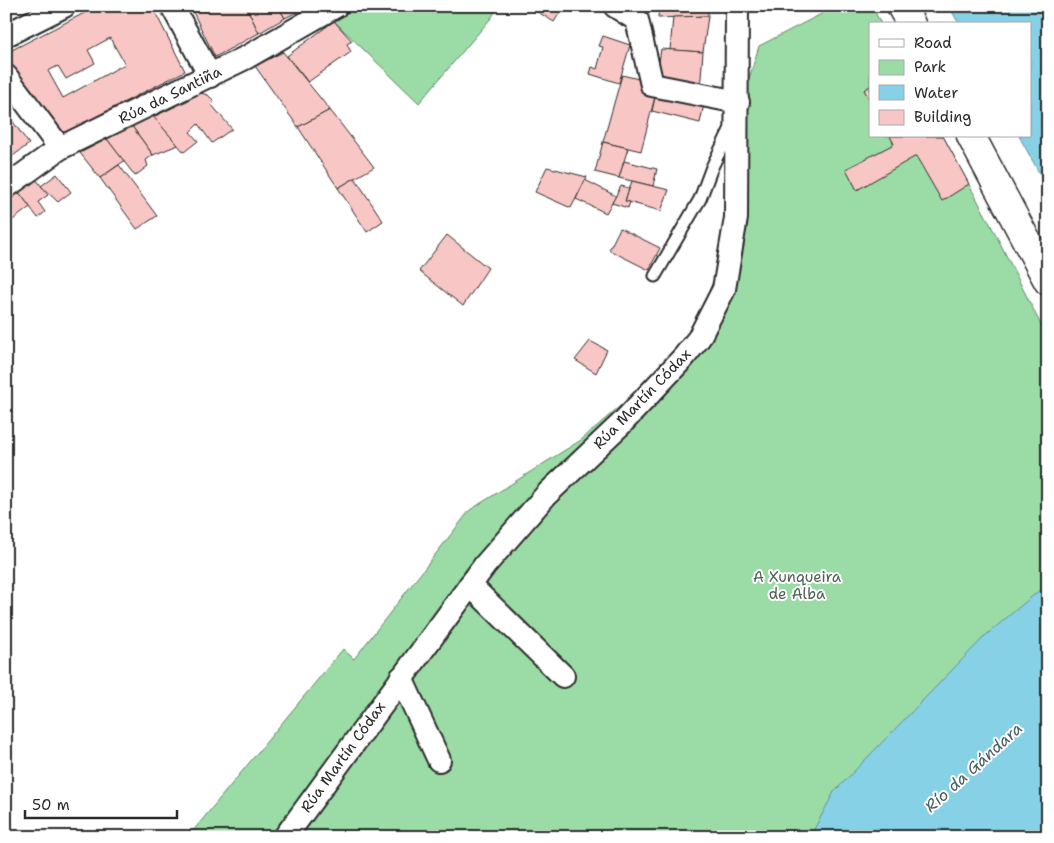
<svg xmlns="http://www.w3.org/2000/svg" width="1054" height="843" font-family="'Shantell Sans',sans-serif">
	<rect width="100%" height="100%" fill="#fff"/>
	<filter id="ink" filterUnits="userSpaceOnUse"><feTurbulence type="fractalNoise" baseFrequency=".02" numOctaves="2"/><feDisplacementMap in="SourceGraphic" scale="10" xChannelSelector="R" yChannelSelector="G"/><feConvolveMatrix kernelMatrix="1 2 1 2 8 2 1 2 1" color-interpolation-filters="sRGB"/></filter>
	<g filter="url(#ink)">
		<g fill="#9bdca6" stroke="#638468">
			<polygon points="351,6 498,6 492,17 419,103 334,21"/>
			<polygon points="837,6 872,6 881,24 870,24 870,136 943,136 995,233 1048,339 1048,837 188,837 343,649 354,659 470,510 581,440 643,386 667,361 692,330 701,312 718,268 724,238 738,115 759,46"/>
		</g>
		<g fill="#87d1e7" stroke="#628f9c">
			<polygon points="949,6 1048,6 1048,189 1019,136 1030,136 1030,24 959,24"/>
			<polygon points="1048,583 1048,837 810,837 834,792 986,635"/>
		</g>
		<g fill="#f8c7c5" stroke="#2b2b2b" fill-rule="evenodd">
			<path d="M 98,6 L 152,6 L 185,71 L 60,135 L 6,63 L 6,53 ZM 110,38 L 125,64 L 63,98 L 48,71 L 58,66 L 66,79 L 95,63 L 88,50 Z"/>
			<polygon points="190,6 246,6 259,33 215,57"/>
			<polygon points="246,6 278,6 285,18 259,33"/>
			<polygon points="278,6 304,6 305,8 285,18"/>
			<polygon points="534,6 564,6 554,22 533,9"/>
			<polygon points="659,6 708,6 708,16 658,18"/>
			<polygon points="708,16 703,52 670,50 673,17"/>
			<polygon points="334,21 352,41 347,44 351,52 308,82 287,56"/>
			<polygon points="603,36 630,45 619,83 590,74 592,67 597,69 603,47 599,46"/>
			<polygon points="661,49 703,52 700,90 656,83"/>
			<polygon points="283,52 330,110 298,127 255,66"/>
			<polygon points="622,75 647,81 656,93 641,151 603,142"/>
			<polygon points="870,86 870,100 864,90"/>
			<polygon points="197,92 208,95 214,101 211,104 232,129 212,143 198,124 190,132 198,141 184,152 153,117 189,100 187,96"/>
			<polygon points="656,93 704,104 700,123 652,111"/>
			<polygon points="330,110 374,167 338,188 298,127"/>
			<polygon points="6,112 29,144 6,161"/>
			<polygon points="151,114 178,145 153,155 131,125"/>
			<polygon points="131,125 153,155 146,160 148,166 135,176 107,139"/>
			<polygon points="890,136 943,136 969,184 942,201 916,156 857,190 846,169 894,144"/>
			<polygon points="107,139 124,161 100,178 80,153"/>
			<polygon points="603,142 628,148 619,178 595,172"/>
			<polygon points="624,161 657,169 653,186 619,178"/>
			<polygon points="119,165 157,216 137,229 100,178"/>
			<polygon points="547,167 587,177 571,208 535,192"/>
			<polygon points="57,174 71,192 58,202 41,186"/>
			<polygon points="355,178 383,221 367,232 338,188"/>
			<polygon points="36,179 48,195 38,202 45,212 38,218 18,191"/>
			<polygon points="585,180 616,196 606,213 576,199"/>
			<polygon points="632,181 669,190 661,211 625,201"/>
			<polygon points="621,186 629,188 625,201 630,202 628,208 612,203"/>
			<polygon points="18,191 30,207 6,225 6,201"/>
			<polygon points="620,228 660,248 649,270 609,250"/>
			<polygon points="447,235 488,268 463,306 419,271"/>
			<polygon points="590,341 607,350 596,373 575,360"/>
		</g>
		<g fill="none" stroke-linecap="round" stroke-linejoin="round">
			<g stroke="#2b2b2b" stroke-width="15">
				<polyline id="lane" points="655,276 700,199 712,167 731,128"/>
			</g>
			<g stroke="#2b2b2b" stroke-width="26">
				<g id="street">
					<polyline points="172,6 210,76"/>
					<polyline points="615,6 637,20 652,85 738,102"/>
					<polyline points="6,35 64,6"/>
					<polyline points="6,76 60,148"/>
					<polyline points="6,187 60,148 247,57 336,6"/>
					<polyline points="470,585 563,676"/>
					<polyline points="401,678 439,760"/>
					<polyline points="285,837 485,565 547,494 622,423 684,357 699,338 724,289 736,218 737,6"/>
				</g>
			</g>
			<g stroke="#2b2b2b" stroke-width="31">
				<g id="secondary">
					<polyline points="901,6 911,24"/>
					<polyline points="971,136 1048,281"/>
				</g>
			</g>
			<use href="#lane" stroke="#fff" stroke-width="11"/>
			<use href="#street" stroke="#fff" stroke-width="22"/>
			<use href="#secondary" stroke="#fff" stroke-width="28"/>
		</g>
	</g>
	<g text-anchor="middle" stroke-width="4" stroke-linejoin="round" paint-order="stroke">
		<g font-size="15" fill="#2b2b2b" stroke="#fff">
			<text transform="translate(170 95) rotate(-26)" y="5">Rúa da Santiña</text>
			<text transform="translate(642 399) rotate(-46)" y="5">Rúa Martín Códax</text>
			<text transform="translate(343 757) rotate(-54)" y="5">Rúa Martín Códax</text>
		</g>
		<g font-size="15" fill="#4d6050" stroke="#fff">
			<text x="797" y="582">A Xunqueira<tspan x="797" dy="17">de Alba</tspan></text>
		</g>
		<g font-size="16" font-style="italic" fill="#475d63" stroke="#fff">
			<text transform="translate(973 767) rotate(-42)" y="6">Río da Gándara</text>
		</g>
	</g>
	<rect width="1054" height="843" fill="none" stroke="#fff" stroke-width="25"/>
	<rect x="12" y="12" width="1029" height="818" fill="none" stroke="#2b2b2b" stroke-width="2" filter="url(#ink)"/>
	<rect x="869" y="22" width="162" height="115" fill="#ffffff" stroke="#aaaaaa"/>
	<rect x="879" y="39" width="25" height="8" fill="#ffffff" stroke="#aaaaaa"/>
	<text x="914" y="48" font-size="15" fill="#2b2b2b">Road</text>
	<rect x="879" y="60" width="25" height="15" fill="#9bdca6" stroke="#aaaaaa"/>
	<text x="914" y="72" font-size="15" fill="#2b2b2b">Park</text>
	<rect x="879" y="85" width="25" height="15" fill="#87d1e7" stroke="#aaaaaa"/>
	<text x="914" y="98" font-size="15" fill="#2b2b2b">Water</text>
	<rect x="879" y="110" width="25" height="15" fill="#f8c7c5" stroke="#aaaaaa"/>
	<text x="914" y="122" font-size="15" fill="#2b2b2b">Building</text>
	<path d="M25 810v8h152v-8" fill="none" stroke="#2b2b2b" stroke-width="2.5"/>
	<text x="32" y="810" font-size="15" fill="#2b2b2b" stroke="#ffffff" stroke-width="4" paint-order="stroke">50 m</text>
</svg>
